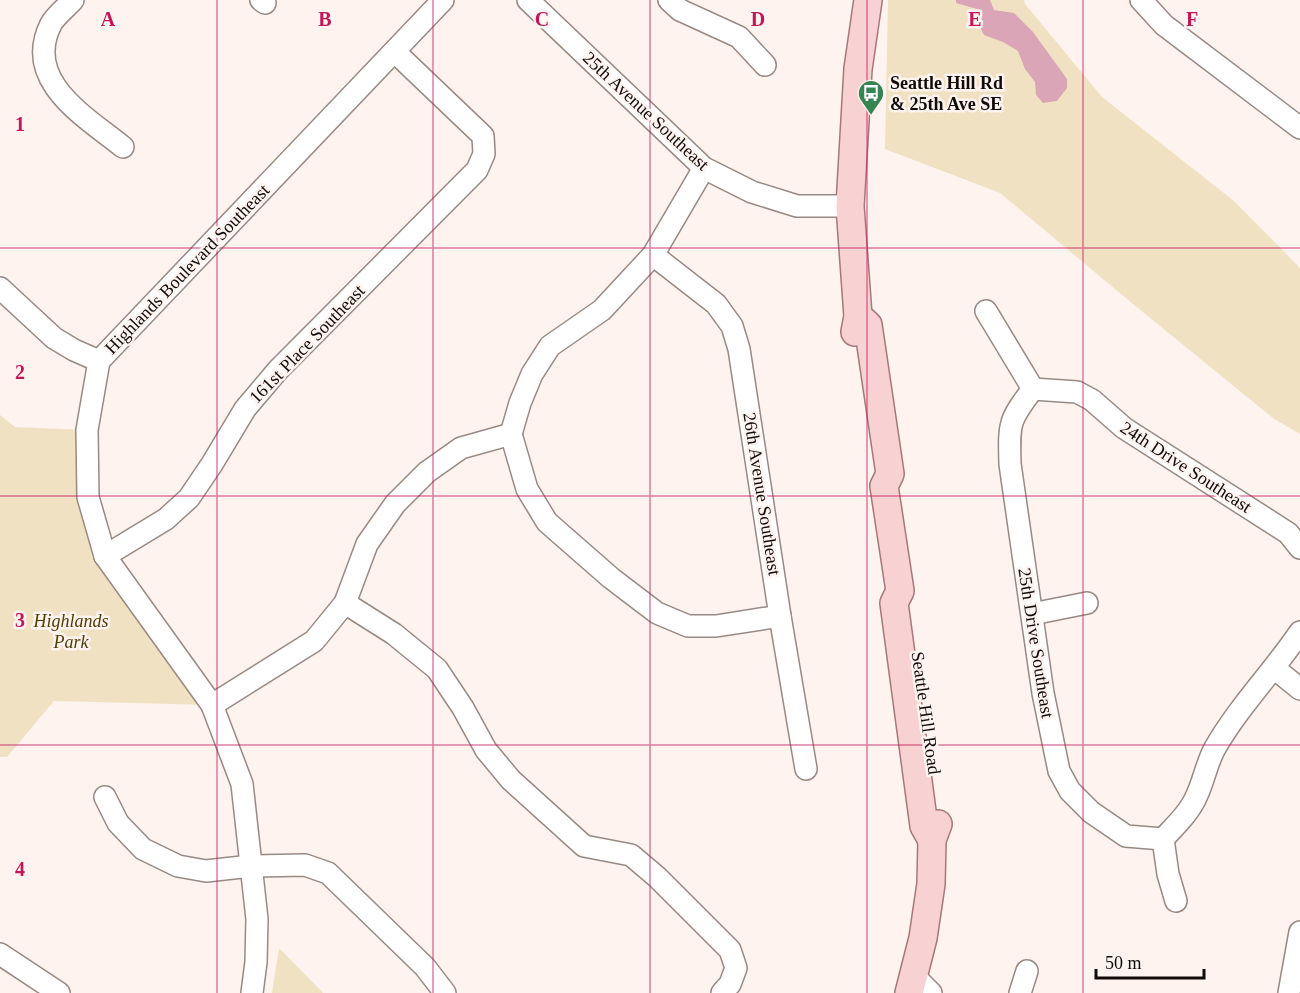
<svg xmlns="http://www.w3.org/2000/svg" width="1300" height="993" font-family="Georgia,serif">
	<rect width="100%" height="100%" fill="#fef3ef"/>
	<g fill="#f0e1c2">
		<polygon points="888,0 1024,0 1025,4 1102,97 1234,201 1300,268 1300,434 1274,419 1133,304 1000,193 885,149"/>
		<polygon points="0,415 15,427 87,430 105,556 212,705 54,701 7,757 0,757"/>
		<polygon points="279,948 285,954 323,993 272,993"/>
	</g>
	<polygon fill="#daa5b7" points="956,0 990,0 994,10 1014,13 1033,32 1067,79 1067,88 1057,101 1043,103 1036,95 1035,82 1025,69 1018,51 1003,42 984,35 980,27 982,16 977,9 956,3"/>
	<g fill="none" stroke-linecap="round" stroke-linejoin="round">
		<g stroke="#998983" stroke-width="24">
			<g id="minor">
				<path d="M 73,0 C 67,7 56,15 51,24 C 22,81 86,117 123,147"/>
				<polyline points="261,0 265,3"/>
				<polyline points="528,0 704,168 752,192 797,206 850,206"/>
				<polyline points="669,0 680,10 739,37 765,65"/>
				<polyline points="1141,0 1164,25 1300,128"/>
				<polyline points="653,255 716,304 732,326 739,349 780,616 806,769"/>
				<polyline points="0,288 54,338 74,350 99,361"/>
				<polyline points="986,311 1033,389"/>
				<path d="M 1033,389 C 1008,421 1009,424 1010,464 L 1043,693 L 1059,771 L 1070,791 L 1091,812 L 1126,836 L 1163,839"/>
				<polyline points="1033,389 1077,392 1092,400 1124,428 1288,533 1300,548"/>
				<polyline points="511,434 527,489 547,522 611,578 657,613 688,626 716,626 780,616"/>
				<polyline points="511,434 520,403 532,374 550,346 602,310 653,255 704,168"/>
				<polyline points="105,556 166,519 189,498 212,464 245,409 278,370 477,170 484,154 483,136 395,52"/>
				<polyline points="345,603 394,634 437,669 463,708 486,750 511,780 584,846 631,855 657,877 730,950 736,968 730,984 722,993"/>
				<polyline points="1032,614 1087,603"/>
				<polyline points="1274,668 1300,689"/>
				<polyline points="212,705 314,641 345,603 367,544 395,504 427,472 461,448 511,434"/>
				<polyline points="105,797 118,823 143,849 178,866 206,871 251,866 305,865 328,873 425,967 445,993"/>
				<path d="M 1163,839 C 1176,825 1190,812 1197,795 C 1204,780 1207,762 1215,748 C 1239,706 1273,672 1300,632"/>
				<polyline points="1163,839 1168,874 1176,901"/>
				<polyline points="0,954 59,993"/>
				<polyline points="914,976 931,993"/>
				<polyline points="252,993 256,962 257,919 242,784 212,705 105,556 88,497 87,430 99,361 443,0"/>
				<polyline points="1020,993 1027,971"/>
				<polyline points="1289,993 1300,932"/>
			</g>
		</g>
		<g stroke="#a47978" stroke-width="30">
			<g id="major">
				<polyline points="858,316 868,325 890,474 884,486 900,591 894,603 924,826 932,840"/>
				<polyline points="855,332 858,316 850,206 858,69 868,0"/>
				<polyline points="909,993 923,938 931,884 932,840 938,824"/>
			</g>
		</g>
		<use href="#minor" stroke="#fff" stroke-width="21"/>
		<use href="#major" stroke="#f8d2d2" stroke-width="27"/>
	</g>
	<path fill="none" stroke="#c2185b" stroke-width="1.5" stroke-opacity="0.55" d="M 217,0 L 217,993M 433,0 L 433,993M 650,0 L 650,993M 867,0 L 867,993M 1083,0 L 1083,993M 0,248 L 1300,248M 0,496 L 1300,496M 0,745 L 1300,745"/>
	<defs>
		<g id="bus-pin" transform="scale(1.35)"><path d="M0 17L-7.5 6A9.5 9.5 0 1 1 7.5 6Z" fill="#378453" stroke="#fef3ef"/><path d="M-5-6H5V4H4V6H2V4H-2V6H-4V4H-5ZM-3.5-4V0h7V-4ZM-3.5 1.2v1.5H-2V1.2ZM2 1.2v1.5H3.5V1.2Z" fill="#fff"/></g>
	</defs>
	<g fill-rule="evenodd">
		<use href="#bus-pin" x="871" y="93"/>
	</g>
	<g text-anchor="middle" stroke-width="5" stroke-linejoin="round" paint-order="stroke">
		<g font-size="18" font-weight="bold" fill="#100b09" stroke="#fef3ef" text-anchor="start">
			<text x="890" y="89">Seattle Hill Rd<tspan x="890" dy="21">&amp; 25th Ave SE</tspan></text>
		</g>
		<g font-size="18" fill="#100b09" stroke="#fef3ef">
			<text transform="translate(646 111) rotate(43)" y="6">25th Avenue Southeast</text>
			<text transform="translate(187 269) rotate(-46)" y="6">Highlands Boulevard Southeast</text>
			<text transform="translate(307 344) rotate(-46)" y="6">161st Place Southeast</text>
			<text transform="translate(1186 467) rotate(33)" y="6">24th Drive Southeast</text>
			<text transform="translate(762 494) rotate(81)" y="6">26th Avenue Southeast</text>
			<text transform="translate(1036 643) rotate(81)" y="6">25th Drive Southeast</text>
			<text transform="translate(926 713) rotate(82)" y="6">Seattle Hill Road</text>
		</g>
		<g font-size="18" font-style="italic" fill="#523c00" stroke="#fef3ef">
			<text x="71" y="627">Highlands<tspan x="71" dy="21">Park</tspan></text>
		</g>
	</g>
	<g font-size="20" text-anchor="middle" font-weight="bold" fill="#c2185b" stroke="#fef3ef" stroke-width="5" stroke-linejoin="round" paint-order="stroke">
		<text x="108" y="26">A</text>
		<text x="325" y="26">B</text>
		<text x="542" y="26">C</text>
		<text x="758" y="26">D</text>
		<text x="975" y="26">E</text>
		<text x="1192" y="26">F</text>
		<text x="20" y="131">1</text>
		<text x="20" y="379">2</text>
		<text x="20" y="627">3</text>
		<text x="20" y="876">4</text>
	</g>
	<path d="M1096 969v9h108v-9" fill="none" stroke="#100b09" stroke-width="3"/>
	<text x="1105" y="969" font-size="18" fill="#100b09" stroke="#fef3ef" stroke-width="4.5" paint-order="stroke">50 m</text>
</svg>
